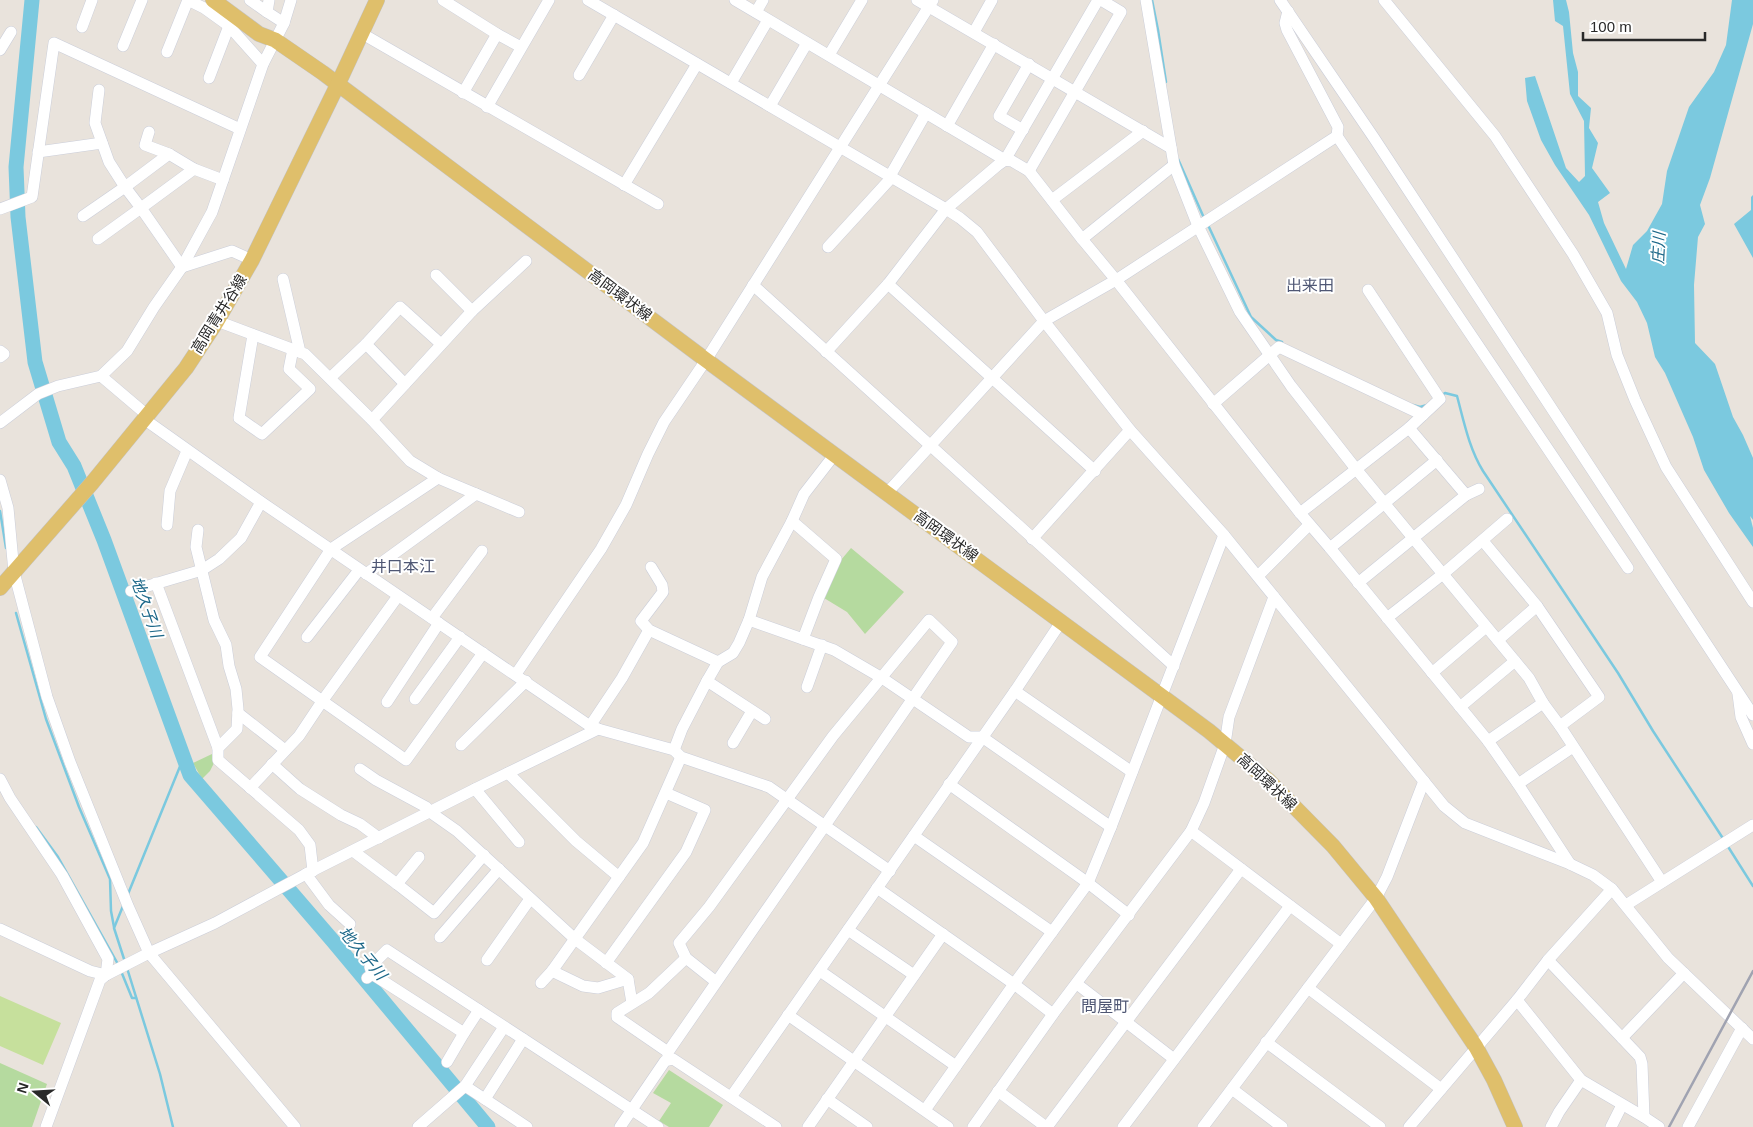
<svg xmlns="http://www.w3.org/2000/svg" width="1753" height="1127" font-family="Arial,'Noto Sans JP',sans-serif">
	<rect width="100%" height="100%" fill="#e9e3dc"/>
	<g fill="#b5da9f">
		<polygon points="851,548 904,592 865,634 847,612 824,598 841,560"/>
		<polygon points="212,754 215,761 210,771 202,779 193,763"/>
		<polygon points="0,1063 47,1084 32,1127 0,1127"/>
		<polygon points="669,1070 723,1105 709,1127 669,1127 659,1121 671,1103 653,1093"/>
	</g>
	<polygon fill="#c6e09c" points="0,996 61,1023 43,1065 0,1046"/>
	<g fill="#7bc9df">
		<polygon points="1553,0 1566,0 1569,12 1573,53 1578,72 1578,96 1591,108 1589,128 1598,143 1592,168 1610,193 1598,202 1604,223 1626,269 1633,245 1647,231 1662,204 1667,171 1689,107 1714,72 1726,45 1732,0 1753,0 1753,24 1710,178 1700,205 1705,224 1698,237 1694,285 1695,343 1715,364 1733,417 1743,435 1753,458 1753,520 1750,516 1753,528 1753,547 1729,513 1704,470 1693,437 1665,373 1655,357 1647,323 1637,302 1621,281 1589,215 1555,165 1541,140 1527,101 1525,78 1535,76 1566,168 1579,182 1585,176 1584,121 1570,94 1563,26 1555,21"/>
		<polygon points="1753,195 1753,258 1734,224 1751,210 1751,197"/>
	</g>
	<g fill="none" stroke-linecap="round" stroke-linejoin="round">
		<g stroke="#7bc9df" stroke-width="2.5">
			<polyline points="1152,0 1158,30 1166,82"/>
			<polyline points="1178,159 1204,218"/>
			<polyline points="1208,225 1251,317 1276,340 1282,342"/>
			<path d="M 1442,395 L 1445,393 L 1457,396 C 1464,422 1469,448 1483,471 L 1618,673 L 1653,731 L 1724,840"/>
			<polyline points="1413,405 1420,407 1427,405"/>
			<polyline points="0,511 6,548"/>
			<polyline points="16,613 46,719 79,807 110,879 111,911 114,927"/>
			<polyline points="36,827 58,857 119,966"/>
			<polyline points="1727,845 1753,886"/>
			<polyline points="128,894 183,759"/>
			<polyline points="123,906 114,928 125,962"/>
			<polyline points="127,968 160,1074 173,1127"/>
			<polyline points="121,971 132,998 136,998"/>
		</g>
		<polyline stroke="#7bc9df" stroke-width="15" points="32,0 16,167 18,217 35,362 59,442 74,466 104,540 190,775 333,941 488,1127"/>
		<g stroke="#cbced9" stroke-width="12">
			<g id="minor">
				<polyline points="188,0 204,8 229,26 263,64"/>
				<polyline points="250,0 267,12"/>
				<polyline points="269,0 267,12 284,23"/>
				<polyline points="443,0 497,34"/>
				<polyline points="588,0 946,209 960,218 977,232 1044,321 1130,430 1224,535 1444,806 1465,823 1570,864 1593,875 1612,889 1668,958 1753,1039"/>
				<polyline points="735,0 1005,160 1098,0"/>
				<polyline points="917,0 1171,148"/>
				<polyline points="1146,0 1174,165 1198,226 1240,312 1291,386 1356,469 1529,678 1543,703 1560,726 1662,882"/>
				<polyline points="1280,0 1374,138 1753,715"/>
				<polyline points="1384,0 1495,136 1573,254 1607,313 1617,355 1635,400 1666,467 1753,602"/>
				<polyline points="756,12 763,0"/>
				<polyline points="82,27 92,0"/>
				<polyline points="974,32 992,0"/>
				<polyline points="361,33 658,204"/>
				<polyline points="123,46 142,0"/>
				<polyline points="0,50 11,32"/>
				<polyline points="167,52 188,0"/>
				<polyline points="829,55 862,0"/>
				<polyline points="579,75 614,15"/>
				<polyline points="209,78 229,26"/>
				<polyline points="731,83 768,20"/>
				<polyline points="99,90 95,123 109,162 125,187 169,154 194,169"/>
				<polyline points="463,93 497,34 521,47"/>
				<polyline points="770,106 807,43"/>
				<polyline points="487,107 549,0"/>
				<polyline points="947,126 994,44"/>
				<polyline points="1023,130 999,116 1029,64"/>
				<polyline points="149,132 145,145 169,154"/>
				<polyline points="1337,136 1628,568"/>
				<polyline points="38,152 102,143"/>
				<polyline points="1029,171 1121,12 1101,0"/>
				<polyline points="890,176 926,113"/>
				<polyline points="624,185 697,64"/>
				<polyline points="1052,200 1143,131"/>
				<polyline points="0,209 32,197 54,43 240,129"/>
				<polyline points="83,216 125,187 141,208 98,239"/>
				<polyline points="1082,239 1174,165"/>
				<polyline points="828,247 892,177"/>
				<polyline points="182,267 141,208 194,169 223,180"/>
				<polyline points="182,267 232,251 252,260"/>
				<polyline points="436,275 472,311"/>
				<polyline points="283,279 300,352"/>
				<polyline points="888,284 1095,471"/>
				<polyline points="753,285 1174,666"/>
				<polyline points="1368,290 1440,399 1409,428"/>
				<polyline points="217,321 305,354 372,420 410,461 438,478 519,512"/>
				<polyline points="253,335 239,418 262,434 310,389 289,369 293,349"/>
				<polyline points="366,344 405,384"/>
				<polyline points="0,351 4,354 0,357"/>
				<polyline points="826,352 888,284 946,209 998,165 1005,160 1012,161 1029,171 1082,239 1116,280 1300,513 1330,548 1488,741 1518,784 1570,864"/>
				<polyline points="101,376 147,415"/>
				<polyline points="330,378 366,344 400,307 441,344"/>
				<polyline points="1213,404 1279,347 1423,415"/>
				<polyline points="144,419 261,502 590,726 598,729 674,750 681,757 769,787 890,871"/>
				<polyline points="372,420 472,311 526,261"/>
				<polyline points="0,423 38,394 58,386 101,376 127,351 154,307 182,267 212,212 263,64 284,23 291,0"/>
				<polyline points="438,478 331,549 260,657 406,760 483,653"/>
				<polyline points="0,480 8,508 14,572 47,697 70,762 128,906 149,953 295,1127"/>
				<polyline points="887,493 1044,321 1116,280 1337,136 1338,127 1287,30 1285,23 1288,11"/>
				<polyline points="1300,513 1409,428 1466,495"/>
				<polyline points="792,521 836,559 819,597 803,639"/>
				<polyline points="167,525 170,491 187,451"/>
				<polyline points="198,530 196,547 214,620 226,645 229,666 236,689 238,709 237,729 218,748 218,760 299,830 310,845 313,871"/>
				<polyline points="1032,539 1130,430"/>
				<polyline points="1483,541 1537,606 1599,697 1560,726"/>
				<polyline points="1330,548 1437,460"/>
				<polyline points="651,567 662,585 663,592 641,621 649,630 718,662"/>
				<polyline points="366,574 476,494"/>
				<polyline points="1258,576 1309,525"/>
				<polyline points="156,583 218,748"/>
				<polyline points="1358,583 1466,495 1479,489"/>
				<polyline points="131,591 202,570 219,559 241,538 261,502"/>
				<polyline points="432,618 482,551"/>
				<polyline points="1387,618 1443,574 1507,519"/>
				<polyline points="749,620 834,650 882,678 969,737 982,737 1111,827"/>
				<polyline points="307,637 359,570"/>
				<polyline points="1498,640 1537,606"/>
				<polyline points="1432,673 1486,627"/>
				<polyline points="516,674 601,549 626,505 648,454 664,422 706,360 933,0"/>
				<polyline points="707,681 765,719"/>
				<polyline points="807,687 822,645"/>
				<polyline points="1015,691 1132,772"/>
				<polyline points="1738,694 1741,717 1753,744"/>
				<polyline points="415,699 460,637"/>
				<polyline points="387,702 439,623"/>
				<polyline points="1460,707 1515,661"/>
				<polyline points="238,713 285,750"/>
				<polyline points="590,726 622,678 649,630"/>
				<polyline points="1488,741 1543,703"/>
				<polyline points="733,743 752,711"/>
				<polyline points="461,745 526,681"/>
				<polyline points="674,750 682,729 707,681 718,662 733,653 739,643 749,620 762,577 792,521 804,494 835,454"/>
				<polyline points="272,764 300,789 341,815 360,824 379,838"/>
				<polyline points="360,769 376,780 426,807 430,812 457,831 575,939 628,979 632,1003"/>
				<polyline points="508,773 576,841 619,877"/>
				<polyline points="0,779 10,798 62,875 108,959 106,975"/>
				<polyline points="949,784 1088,883 1129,915"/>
				<polyline points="1518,784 1573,747"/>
				<polyline points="250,788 299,736 323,700 398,596"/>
				<polyline points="475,789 519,842"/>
				<polyline points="1191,831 1341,944"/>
				<polyline points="914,836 1052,932"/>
				<polyline points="353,851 397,884"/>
				<polyline points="419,857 397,884 434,913 484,855"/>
				<polyline points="306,874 329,905 350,924"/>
				<polyline points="877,888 1014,984 1053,1014"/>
				<polyline points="1626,905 1753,825"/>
				<polyline points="0,929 90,971 106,975"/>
				<polyline points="848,930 914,975"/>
				<polyline points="440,937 499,869"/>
				<polyline points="487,960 530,899"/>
				<polyline points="1548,960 1640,1057 1642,1064 1644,1117"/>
				<polyline points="606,963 686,852 705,810 666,793"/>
				<polyline points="552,971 583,986 598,988 628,979"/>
				<polyline points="820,971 956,1066"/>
				<polyline points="372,974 464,1033 479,1010"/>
				<polyline points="367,978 372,974 370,967 387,950 658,1127"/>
				<polyline points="541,983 552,971 643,843 681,757"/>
				<polyline points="1077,984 1174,1059"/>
				<polyline points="1308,988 1441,1089"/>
				<polyline points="1517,1000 1581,1080 1644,1117 1659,1127"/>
				<polyline points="788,1015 948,1127"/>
				<polyline points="1622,1038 1684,973"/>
				<polyline points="1266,1042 1380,1127"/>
				<polyline points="668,1052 617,1017 617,1013 649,993 686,958"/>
				<polyline points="668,1059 668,1052 952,642 929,620 833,736 709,907 679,943 686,958 715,981"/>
				<polyline points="447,1062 464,1033"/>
				<polyline points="465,1086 504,1027"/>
				<polyline points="1232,1089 1282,1127"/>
				<polyline points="998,1091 1046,1127"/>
				<polyline points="731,1097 1015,691 1061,622"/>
				<polyline points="485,1099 523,1039"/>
				<polyline points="827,1099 867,1127"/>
				<polyline points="925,1110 1014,984 1088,883 1111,827 1224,535"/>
				<polyline points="46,1127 100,980 106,975 149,953 215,923 306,874 475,789 598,729"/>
				<polyline points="418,1127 465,1086 527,1127"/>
				<polyline points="620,1127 665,1061 673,1059 776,1127"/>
				<polyline points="808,1127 943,934"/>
				<polyline points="973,1127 1053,1014 1191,831 1204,803 1219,761 1225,744 1229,717 1274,597"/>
				<polyline points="1047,1127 1241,869"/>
				<polyline points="1123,1127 1290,906"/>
				<polyline points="1203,1127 1376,898 1387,877 1424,781"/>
				<polyline points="1409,1127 1517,1000 1548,960 1612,889"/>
				<polyline points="1551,1127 1559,1112 1581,1080"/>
				<polyline points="1611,1127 1622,1105"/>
				<polyline points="1688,1127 1742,1028"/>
			</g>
		</g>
		<g stroke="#c3c3c3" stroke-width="16">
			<g id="major">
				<polyline points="213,0 259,34 275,40 323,73 706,360 1209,731 1269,781 1333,846 1376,898 1476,1047 1494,1080 1515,1127"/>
				<polyline points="0,588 92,483 186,368 217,321 252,260 338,84 377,0"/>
			</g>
		</g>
		<use href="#minor" stroke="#fff" stroke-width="11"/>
		<use href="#major" stroke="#dfbf6b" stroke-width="15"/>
		<polyline stroke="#a0a3b1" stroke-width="2.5" points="1669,1127 1753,971"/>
	</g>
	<g text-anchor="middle" stroke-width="4" stroke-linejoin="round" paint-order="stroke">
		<g font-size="15" fill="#292929" stroke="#fff">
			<text transform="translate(620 295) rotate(37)" y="5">高岡環状線</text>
			<text transform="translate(219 314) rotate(-58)" y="5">高岡青井谷線</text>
			<text transform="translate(946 536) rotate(36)" y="5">高岡環状線</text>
			<text transform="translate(1267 782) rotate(43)" y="5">高岡環状線</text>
		</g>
		<g font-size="16" font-style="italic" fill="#1d6889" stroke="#fff">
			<text transform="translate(1658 248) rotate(-87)" y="6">庄川</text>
			<text transform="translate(147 607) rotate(70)" y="6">地久子川</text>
			<text transform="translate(363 953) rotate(50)" y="6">地久子川</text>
		</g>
		<g font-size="16" fill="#4f5774" stroke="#fff">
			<text x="1310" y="291">出来田</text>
			<text x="403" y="572">井口本江</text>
			<text x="1105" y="1012">問屋町</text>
		</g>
	</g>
	<g transform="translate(35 1092) rotate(288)" stroke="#ffffff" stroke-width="4" paint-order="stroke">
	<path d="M0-4L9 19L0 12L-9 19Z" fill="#292929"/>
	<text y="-8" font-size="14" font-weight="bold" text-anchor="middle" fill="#292929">N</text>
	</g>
	<path d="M1583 32v8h122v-8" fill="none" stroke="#292929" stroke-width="2.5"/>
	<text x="1590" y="32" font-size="15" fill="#292929" stroke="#ffffff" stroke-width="4" paint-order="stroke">100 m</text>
</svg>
